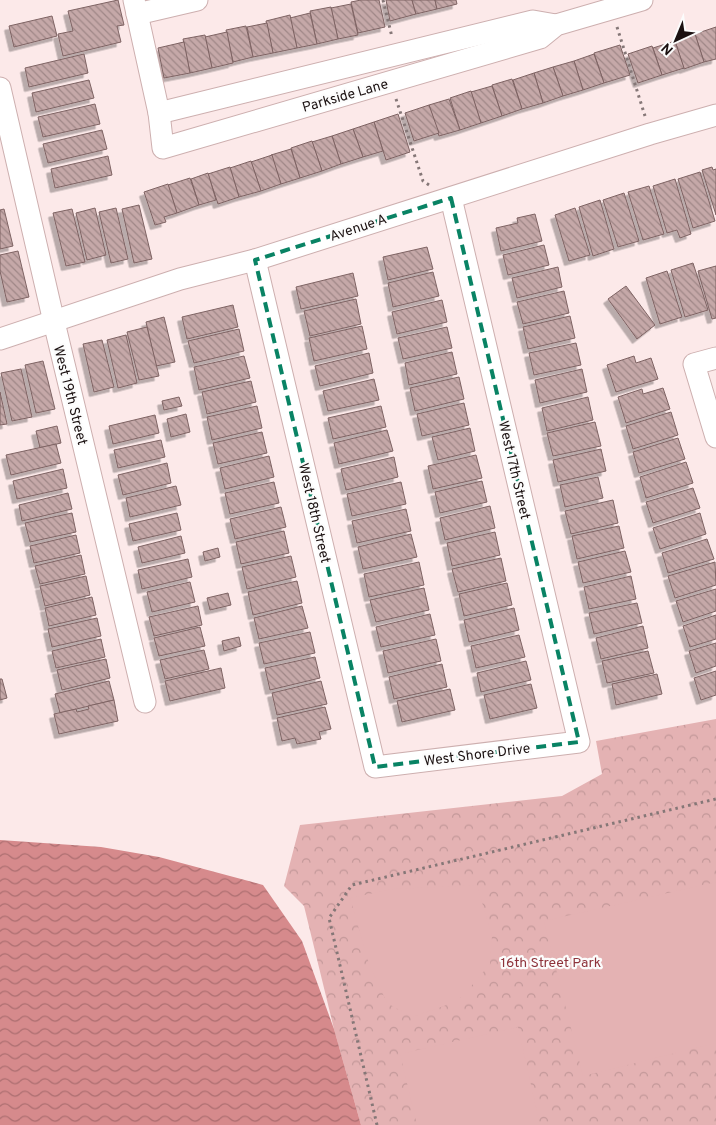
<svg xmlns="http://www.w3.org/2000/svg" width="716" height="1125" font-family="Overpass,sans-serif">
	<defs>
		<pattern id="park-crowns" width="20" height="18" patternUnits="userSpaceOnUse" patternTransform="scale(1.25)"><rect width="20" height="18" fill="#e4b2b3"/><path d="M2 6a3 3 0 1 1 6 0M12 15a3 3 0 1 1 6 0" fill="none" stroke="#c39899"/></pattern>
		<pattern id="water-waves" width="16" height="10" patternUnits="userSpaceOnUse" patternTransform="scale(1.25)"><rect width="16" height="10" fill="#d68a8c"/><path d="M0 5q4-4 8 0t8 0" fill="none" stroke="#ad6f71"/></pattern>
		<pattern id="building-back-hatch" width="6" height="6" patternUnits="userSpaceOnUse" patternTransform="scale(1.25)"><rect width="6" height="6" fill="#c5a8a8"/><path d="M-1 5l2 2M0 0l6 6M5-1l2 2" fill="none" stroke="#9f8787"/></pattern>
		<filter id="shadow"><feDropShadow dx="-4.5" dy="4.5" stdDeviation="0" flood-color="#0004"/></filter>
	</defs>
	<rect width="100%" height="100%" fill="#fce9e9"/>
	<polygon fill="url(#park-crowns)" points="716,719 716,1125 361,1125 334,1029 304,906 284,886 300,825 562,796 602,774 596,741"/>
	<g fill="#e4b2b3">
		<polygon points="716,882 716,1043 583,1076 544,921"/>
		<polygon points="477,885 492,936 490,964 462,997 444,1006 412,1017 387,1003 369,964 350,898 393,889"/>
		<polygon points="518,1027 540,1125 417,1125 400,1054"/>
	</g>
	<polygon fill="url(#water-waves)" points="0,840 101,847 159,857 263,885 302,941 334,1029 361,1125 0,1125"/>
	<g fill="url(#building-back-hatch)" stroke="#7e6363" filter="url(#shadow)">
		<polygon points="118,0 124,25 117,26 121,42 63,56 58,34 73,31 68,11"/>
		<polygon points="361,0 379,0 385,27 358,33 351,2"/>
		<polygon points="386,0 412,0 416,14 390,21"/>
		<polygon points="412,0 435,0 437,9 416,14"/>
		<polygon points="435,0 456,0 457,4 437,9"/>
		<polygon points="351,4 358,35 338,39 331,8"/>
		<polygon points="331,7 338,39 317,44 310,11"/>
		<polygon points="310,13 317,44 297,48 290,18"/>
		<polygon points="290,15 297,48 273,53 266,21"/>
		<polygon points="52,16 57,36 14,47 9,26"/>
		<polygon points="267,23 273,53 253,57 247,27"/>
		<polygon points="246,26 253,57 233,62 226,30"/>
		<polygon points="716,27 716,59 704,62 695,34"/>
		<polygon points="227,32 233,63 212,68 205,37"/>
		<polygon points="695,34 704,62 684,69 675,41"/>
		<polygon points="205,35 212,68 190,73 183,39"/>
		<polygon points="675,41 684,68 662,75 653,48"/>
		<polygon points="184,42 190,73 164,78 158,48"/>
		<polygon points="620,45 630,75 604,83 594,53"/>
		<polygon points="652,46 662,75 638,83 628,54"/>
		<polygon points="84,54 88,73 29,87 25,68"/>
		<polygon points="594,54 604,83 583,90 574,61"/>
		<polygon points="574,61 583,90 563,96 553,67"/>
		<polygon points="553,67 563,96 543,103 534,73"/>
		<polygon points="534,73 543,103 522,109 513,80"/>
		<polygon points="512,79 522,109 502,116 492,85"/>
		<polygon points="89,80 94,98 36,112 32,93"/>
		<polygon points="492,86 502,116 481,123 471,92"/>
		<polygon points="471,91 481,123 460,130 450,98"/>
		<polygon points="449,99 460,130 439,136 429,105"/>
		<polygon points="95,104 100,124 43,137 38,117"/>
		<polygon points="429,105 439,133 414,141 405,113"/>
		<polygon points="398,114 410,152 386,160 374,122"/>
		<polygon points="374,122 383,151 363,157 353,129"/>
		<polygon points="353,129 363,157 341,164 332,136"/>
		<polygon points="102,130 107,149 48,163 43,144"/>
		<polygon points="332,136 341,164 322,171 312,142"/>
		<polygon points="312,141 322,171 300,178 291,148"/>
		<polygon points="291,149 300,178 281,184 271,155"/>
		<polygon points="272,155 281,184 261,191 251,162"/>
		<polygon points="108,156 112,175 55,188 51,169"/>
		<polygon points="251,161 261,191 239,197 230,168"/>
		<polygon points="230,167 239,197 218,204 208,174"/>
		<polygon points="712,167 713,170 716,169 716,215 702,170"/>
		<polygon points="700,172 715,221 693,228 678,179"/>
		<polygon points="208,173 216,200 199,205 191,179"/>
		<polygon points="190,178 199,205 177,213 168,185"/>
		<polygon points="675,179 691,234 680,238 677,230 667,233 653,186"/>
		<polygon points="168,184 177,213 164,217 166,222 155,225 144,192"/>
		<polygon points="649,186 664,234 643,240 628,192"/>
		<polygon points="624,193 639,241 618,247 603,200"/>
		<polygon points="600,200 614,249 593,256 579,207"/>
		<polygon points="139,205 152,259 134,263 122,209"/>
		<polygon points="95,208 106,255 87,260 76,213"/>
		<polygon points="116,208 128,259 111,263 99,212"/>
		<polygon points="575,208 590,255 569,261 555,215"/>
		<polygon points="4,209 13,246 0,249 0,210"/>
		<polygon points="72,209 85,262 66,266 53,213"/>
		<polygon points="535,214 542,241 501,251 496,228 518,223 517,218"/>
		<polygon points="544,245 549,265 508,275 503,255"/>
		<polygon points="427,247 433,269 388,280 383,257"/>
		<polygon points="18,251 29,297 7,302 0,271 0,255"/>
		<polygon points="693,263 708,310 685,317 671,270"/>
		<polygon points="716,266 716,318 712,319 698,271"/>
		<polygon points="558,267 562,287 517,298 512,278"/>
		<polygon points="667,271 682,317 660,324 646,278"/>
		<polygon points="433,272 439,296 393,307 388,283"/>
		<polygon points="353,273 358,296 301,309 296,287"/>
		<polygon points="626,286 655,325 637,339 608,299"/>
		<polygon points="564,291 569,313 523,324 517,302"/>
		<polygon points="356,299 361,324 310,336 304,311"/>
		<polygon points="442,300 447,322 397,334 392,312"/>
		<polygon points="233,305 238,327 187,339 182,317"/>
		<polygon points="570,316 575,338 528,349 523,327"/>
		<polygon points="164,317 175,362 156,366 146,322"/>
		<polygon points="362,326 367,349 314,361 309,338"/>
		<polygon points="147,327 159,376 139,380 127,332"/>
		<polygon points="447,327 452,348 403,359 398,338"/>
		<polygon points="239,329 244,351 194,363 188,341"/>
		<polygon points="126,335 137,383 118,388 107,340"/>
		<polygon points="102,340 114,387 94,392 83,344"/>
		<polygon points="576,343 581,365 534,375 529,353"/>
		<polygon points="452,352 457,374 409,385 405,363"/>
		<polygon points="369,353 373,373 320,386 315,366"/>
		<polygon points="244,356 250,378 199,390 194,367"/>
		<polygon points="634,356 636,363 651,358 658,379 616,392 607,365"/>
		<polygon points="43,361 55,409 36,413 25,365"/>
		<polygon points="21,369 32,417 12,421 1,373"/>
		<polygon points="582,369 587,392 540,403 535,380"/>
		<polygon points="459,377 464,399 415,411 410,388"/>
		<polygon points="374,379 379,400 328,411 323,391"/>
		<polygon points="251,381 256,402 207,414 202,392"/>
		<polygon points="663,388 670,409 626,423 618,397 642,389 643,394"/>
		<polygon points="0,392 7,424 0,425"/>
		<polygon points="179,397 182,406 164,410 162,401"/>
		<polygon points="588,397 593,420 547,431 542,408"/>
		<polygon points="464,403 469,425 422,436 417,414"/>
		<polygon points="257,406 262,428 212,440 207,417"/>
		<polygon points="381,406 386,427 333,439 328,418"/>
		<polygon points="671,412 678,435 633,449 626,426"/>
		<polygon points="186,414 190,432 171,437 167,419"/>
		<polygon points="155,415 159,433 113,444 109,426"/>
		<polygon points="595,422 601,446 553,456 547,433"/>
		<polygon points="57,426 61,443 40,448 36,431"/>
		<polygon points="470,428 475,451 438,460 432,437"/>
		<polygon points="387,430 393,451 339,464 334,443"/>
		<polygon points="262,432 267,453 218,464 213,443"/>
		<polygon points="678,438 685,459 639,473 633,452"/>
		<polygon points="161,440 165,457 118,468 114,450"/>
		<polygon points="56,444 61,463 11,475 6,455"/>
		<polygon points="601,449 606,471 558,482 553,460"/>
		<polygon points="476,455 482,478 433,489 428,466"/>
		<polygon points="269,456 274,477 225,489 220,468"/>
		<polygon points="394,457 398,477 346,490 341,469"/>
		<polygon points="686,462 693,483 646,498 640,477"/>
		<polygon points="167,463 171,483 123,495 118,475"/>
		<polygon points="63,469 67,488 17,499 13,481"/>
		<polygon points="598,477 603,498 565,507 560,485"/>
		<polygon points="482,481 487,502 440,513 435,492"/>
		<polygon points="274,482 279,503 230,514 225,493"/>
		<polygon points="401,482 406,504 352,516 347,494"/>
		<polygon points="176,486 181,505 130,517 126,498"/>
		<polygon points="693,488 700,508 653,523 646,502"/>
		<polygon points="68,493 72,509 22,521 19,505"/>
		<polygon points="613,500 618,523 571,534 565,511"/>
		<polygon points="490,506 495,528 445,540 440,518"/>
		<polygon points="281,507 286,527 235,539 230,519"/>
		<polygon points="406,509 411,531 357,543 352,521"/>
		<polygon points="72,513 76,532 30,542 25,523"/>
		<polygon points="177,513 181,530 133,541 129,524"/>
		<polygon points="700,513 706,534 660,549 653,528"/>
		<polygon points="619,526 624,548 577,559 572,536"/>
		<polygon points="284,531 289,553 241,564 236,542"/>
		<polygon points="495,532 500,555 452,566 447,543"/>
		<polygon points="411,534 417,557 363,569 358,547"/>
		<polygon points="76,535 80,553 34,563 30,546"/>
		<polygon points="181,536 185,553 142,563 138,547"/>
		<polygon points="707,539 714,559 668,573 662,553"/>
		<polygon points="218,548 220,557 205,561 203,552"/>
		<polygon points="625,551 631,572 583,583 578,562"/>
		<polygon points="81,555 85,574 40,584 35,566"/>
		<polygon points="291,556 296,577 247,589 242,567"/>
		<polygon points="501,558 506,581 458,592 452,569"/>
		<polygon points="188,559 192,577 142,589 138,570"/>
		<polygon points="419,562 424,585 369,597 364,574"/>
		<polygon points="715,562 716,585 675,598 668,576"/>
		<polygon points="86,576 90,595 45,606 40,586"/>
		<polygon points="631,576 636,599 589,609 584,587"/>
		<polygon points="297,581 302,603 253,615 248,592"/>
		<polygon points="190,582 195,602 152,612 147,592"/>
		<polygon points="507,583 512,605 464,616 459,594"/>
		<polygon points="424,588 429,610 376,622 370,600"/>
		<polygon points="716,589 716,611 683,622 676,601"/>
		<polygon points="228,593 231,605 210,610 207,598"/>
		<polygon points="92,597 96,615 49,626 45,608"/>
		<polygon points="637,603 642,623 594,634 589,613"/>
		<polygon points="198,606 202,625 154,636 149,617"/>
		<polygon points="302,606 308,628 259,639 254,618"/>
		<polygon points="514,608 519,630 469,642 464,620"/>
		<polygon points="430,614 435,635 381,647 376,627"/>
		<polygon points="716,615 716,639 690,647 683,626"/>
		<polygon points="97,618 101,636 52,647 48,629"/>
		<polygon points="643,626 648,648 601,659 596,638"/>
		<polygon points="200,627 205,646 159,656 154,638"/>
		<polygon points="310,632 315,653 264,664 259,643"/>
		<polygon points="519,635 525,657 476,668 471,646"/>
		<polygon points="239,637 241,646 224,651 222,641"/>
		<polygon points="101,639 105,657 56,668 52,651"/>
		<polygon points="436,639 441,661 388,673 383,651"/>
		<polygon points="716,643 716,666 696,673 689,651"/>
		<polygon points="204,650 209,669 165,679 160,660"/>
		<polygon points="648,651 654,673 607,683 602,661"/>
		<polygon points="315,657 320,678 270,690 265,668"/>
		<polygon points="106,659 110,678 62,690 57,670"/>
		<polygon points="526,661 531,680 481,692 477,673"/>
		<polygon points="442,664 447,687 394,699 389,677"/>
		<polygon points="221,668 225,688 170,701 165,681"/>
		<polygon points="716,671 716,695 701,700 694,678"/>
		<polygon points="657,674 662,694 616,705 612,684"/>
		<polygon points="0,679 2,679 7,698 0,700"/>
		<polygon points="109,681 114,700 60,713 55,694"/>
		<polygon points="321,681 327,704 277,715 272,693"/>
		<polygon points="531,684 537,708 490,719 484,695"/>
		<polygon points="450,689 455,710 402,722 397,701"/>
		<polygon points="114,700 118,721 59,734 54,714 76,709 77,712 89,709 88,706"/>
		<polygon points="325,707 331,729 319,732 321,739 297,744 295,738 282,741 277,718"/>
	</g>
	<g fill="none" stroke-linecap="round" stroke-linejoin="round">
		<g stroke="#cdafaf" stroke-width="23">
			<g id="minor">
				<polyline points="134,0 159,113 163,148 540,38 556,25 642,0"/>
				<polyline points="137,14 197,0"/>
				<polyline points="0,88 54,322 145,702"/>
				<polyline points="159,113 533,21 556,25"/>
				<polyline points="255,260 375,767 579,742 451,198"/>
				<polyline points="0,339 180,279 255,260 650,134 716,115"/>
				<polyline points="716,358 694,364 716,437"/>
			</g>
		</g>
		<g stroke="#857777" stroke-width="3" stroke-dasharray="2.5 4" stroke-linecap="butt">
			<polyline points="383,0 392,37"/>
			<polyline points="617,27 645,116"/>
			<polyline points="396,99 423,181 429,185"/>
			<polyline points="377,1125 329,918 352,885 716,799"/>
		</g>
		<use href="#minor" stroke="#fff" stroke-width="21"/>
	</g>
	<path fill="none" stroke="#098364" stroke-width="4" stroke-dasharray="10 6" stroke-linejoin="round" d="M 451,198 L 579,742 L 375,767 L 255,260 Z"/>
	<g text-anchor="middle" stroke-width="4.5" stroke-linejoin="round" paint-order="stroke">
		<g font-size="14" fill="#1b1111" stroke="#fcfcfc">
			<text transform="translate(345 95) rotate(-16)" y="5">Parkside Lane</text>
			<text transform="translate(358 227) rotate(-18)" y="5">Avenue A</text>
			<text transform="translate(71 395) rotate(76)" y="5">West 19th Street</text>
			<text transform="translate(515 470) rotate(77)" y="5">West 17th Street</text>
			<text transform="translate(315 513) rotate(77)" y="5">West 18th Street</text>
			<text transform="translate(477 754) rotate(-7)" y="5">West Shore Drive</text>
		</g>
		<g font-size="14" fill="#8e333b" stroke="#fcfcfc">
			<text x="551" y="967">16th Street Park</text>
		</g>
	</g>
	<g transform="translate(676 40) rotate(224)" stroke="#fcfcfc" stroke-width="4" paint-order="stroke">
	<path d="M0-4L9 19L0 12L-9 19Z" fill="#1b1111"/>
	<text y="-8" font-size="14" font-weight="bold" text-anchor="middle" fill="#1b1111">N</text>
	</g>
</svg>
